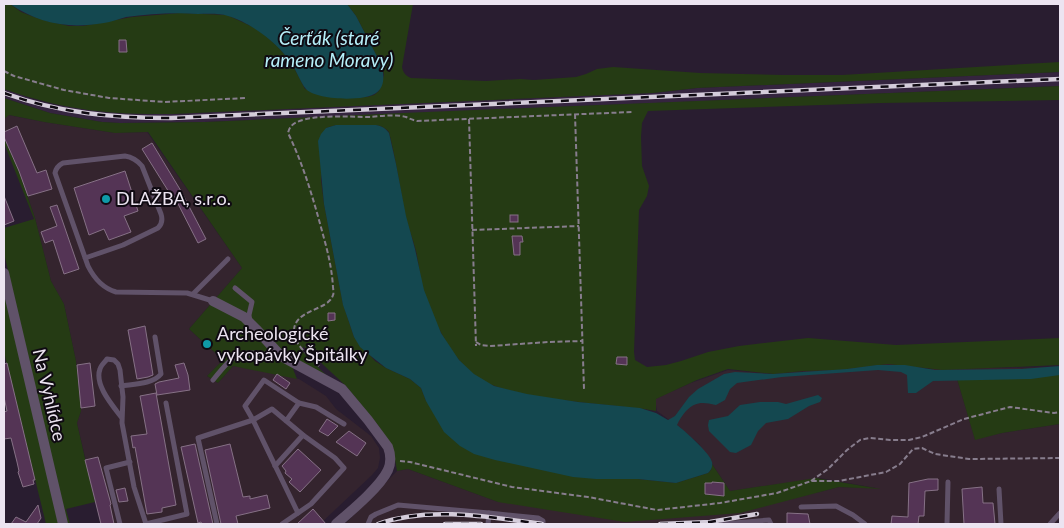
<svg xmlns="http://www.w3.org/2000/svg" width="1064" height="528" font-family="Lato,sans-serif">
	<rect width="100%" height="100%" fill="#291d30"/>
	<g fill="#34242e">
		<polygon points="8,115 44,122 115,133 147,132 242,268 189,329 223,360 207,376 218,383 233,366 279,374 299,379 326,396 336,409 371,436 379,448 380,458 378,468 372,475 320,524 101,524 77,423 81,411 76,361 64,304 51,281 35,218 17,166 4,137 4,119"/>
		<polygon points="886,364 905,365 924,369 1060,367 1060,368 1020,369 957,379 975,439 1002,433 1060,424 1060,519 1055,524 345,524 397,471 408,469 498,502 816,493 839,487 876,488 820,478 730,491 699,444 678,426 657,411 655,399 691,383 728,370 771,374"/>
	</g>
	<polygon fill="#34243e" points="1060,72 1060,86 205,122 120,123 102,122 50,113 4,98 4,89 39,101 56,105 173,114 653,93 697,88"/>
	<g fill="#253b14">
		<path d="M 4,4 L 10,4 L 21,12 L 34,17 L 47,21 L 69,26 L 83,26 L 132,17 L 180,13 L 227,15 L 259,30 L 277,46 L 291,62 L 305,89 L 340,98 L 367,97 L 374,95 L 379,91 L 384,75 L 382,66 L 356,16 L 347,4 L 413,4 L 402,67 C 403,73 406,76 411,78 L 486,81 L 520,79 L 534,80 L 576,77 L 586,74 L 597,69 L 613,67 L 700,73 L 783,75 L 842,75 L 1060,62 L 1060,72 L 697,88 L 653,93 L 173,114 C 110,115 63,110 4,89 Z"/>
		<path d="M 1060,86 L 1060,100 L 882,103 L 648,111 L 642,123 L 641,137 L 642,166 L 649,186 L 647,196 L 639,210 L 634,352 L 635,360 L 647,367 L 666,365 L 681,361 L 708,352 L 739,346 L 808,338 L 896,345 L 1060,338 L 1060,365 L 943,370 L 888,364 L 839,370 L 803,371 L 774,374 L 728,369 L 697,380 L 656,399 L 656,411 C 640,408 624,407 607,405 C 571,401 530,398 495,386 C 457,373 436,327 424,292 C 420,279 419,264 416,251 C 413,239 408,227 405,214 C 400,187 396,160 389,132 C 385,128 382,126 376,125 L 336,125 L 326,128 L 321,180 L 324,204 L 343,304 L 354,337 L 375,361 L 386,368 L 410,379 L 421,388 L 426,401 L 638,479 L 676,483 L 708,473 L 711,470 L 712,464 L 730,491 L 816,478 L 881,489 L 839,487 L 740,513 L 625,522 L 498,502 L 408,469 L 397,471 L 393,448 L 378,425 L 346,386 L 303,346 L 303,352 L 332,381 L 288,356 L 297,379 L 233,366 L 218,383 L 207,376 L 223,360 L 189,329 L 242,268 L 148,132 L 115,133 L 44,122 L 9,115 L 4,119 L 4,98 L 50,113 L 102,122 L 120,123 L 205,122 L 403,113 Z"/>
		<polygon points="4,138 19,172 35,218 51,281 64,304 76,361 81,411 77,423 95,502 66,509 70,524 67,524 4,253 4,228 34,219 4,143"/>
		<polygon points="4,286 62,524 46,524 4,352"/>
		<polygon points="1060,368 1060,424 1002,433 975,440 957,379 1020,369"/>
	</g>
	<g fill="#144850">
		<path d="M 10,4 L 347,4 L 356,16 L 382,66 C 384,76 385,87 376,93 C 364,102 316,100 306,89 C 300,82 297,71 291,63 C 279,44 250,22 228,16 C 219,13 207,14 198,14 C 174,12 150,14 126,17 C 118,19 111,22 104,23 C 68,29 40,24 10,4 Z"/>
		<path d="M 336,125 L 376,125 C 382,126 385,128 389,133 L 396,164 L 406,216 L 415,249 L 424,290 L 441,333 L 459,360 L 474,374 L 494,386 L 527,394 L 578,402 L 640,408 L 656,413 L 668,420 L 675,416 L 689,397 L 698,389 L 724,374 L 735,372 L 773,374 L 847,369 L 877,365 L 905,365 L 935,370 L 1021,369 L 1060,366 L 1060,375 L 1031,379 L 933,381 L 916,393 L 908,393 L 907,375 L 901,372 L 878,370 L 782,377 L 744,382 L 737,383 L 730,389 L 725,400 L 716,405 C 703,402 696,401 686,411 C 682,416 679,420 677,425 C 685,431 710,453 712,462 C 713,467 711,470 708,473 L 676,483 L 638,479 L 596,479 L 573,477 L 495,460 L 474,454 L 460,446 L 444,432 L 426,401 L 421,388 L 410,379 L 386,368 L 367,353 L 360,347 L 354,337 L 349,322 L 343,305 L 324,204 L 318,141 L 321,134 L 326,128 Z"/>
		<polygon points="818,395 822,398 820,402 809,406 788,419 766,423 758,431 751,445 736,453 730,452 709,431 708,425 709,420 728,416 740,405 760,402 778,402 786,404"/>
	</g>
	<g fill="#543455" stroke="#867186">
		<polygon points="119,40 126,40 127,52 119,52"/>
		<polygon points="17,126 37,173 46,170 52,189 28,196 19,171 4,137 4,132"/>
		<polygon points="152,143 181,191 206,239 198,243 174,196 172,197 142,149"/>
		<polygon points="125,171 138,211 124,216 131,232 109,240 104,229 89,235 74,188"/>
		<polygon points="4,196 14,221 4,225"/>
		<polygon points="57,205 79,269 64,274 53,240 45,243 41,232 57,226 50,207"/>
		<rect x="510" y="215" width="8" height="7"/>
		<polygon points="512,236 522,236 523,242 520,242 520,255 514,255"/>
		<polygon points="328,313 335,313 335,320 328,321"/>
		<polygon points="145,326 153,375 148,377 137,379 128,330"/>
		<polygon points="617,357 627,357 627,365 616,364"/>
		<polygon points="7,363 35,480 33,480 34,484 23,487 18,472 19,471 17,462 11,438 4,439 4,412 7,411 4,397 4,364"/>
		<polygon points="90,363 95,406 81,408 77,365"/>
		<polygon points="184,363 188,375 190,390 157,395 155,384 159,382 179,378 175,365"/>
		<polygon points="277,374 290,383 286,389 273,380"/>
		<polygon points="156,393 176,505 162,508 162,512 147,514 135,447 133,448 131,436 147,434 140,396"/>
		<polygon points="327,419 338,426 328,436 319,431"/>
		<polygon points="349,431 366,443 357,456 336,442"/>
		<polygon points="195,444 213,524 202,524 201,522 198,523 181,447"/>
		<polygon points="230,444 243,497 250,496 250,499 267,495 270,508 236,516 238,524 221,524 205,450"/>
		<polygon points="298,449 321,470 300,492 289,482 292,479 285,473 286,471 282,466"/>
		<polygon points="98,457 111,504 110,505 114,524 101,524 85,460"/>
		<polygon points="928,479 938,479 938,490 925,491 924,516 919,516 918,524 891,524 892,516 908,517 909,483"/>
		<polygon points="712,482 724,483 724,496 705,494 705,483 712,483"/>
		<polygon points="982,487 983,503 993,503 995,524 964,524 962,489"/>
		<polygon points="125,488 128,501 119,502 116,490"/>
		<polygon points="38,505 41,518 37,524 11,524 16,517 26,522"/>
		<polygon points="313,509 326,524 297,524"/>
		<polygon points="787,513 808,514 810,524 787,524"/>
	</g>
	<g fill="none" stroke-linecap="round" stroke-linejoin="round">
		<g stroke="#877d8d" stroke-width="2" stroke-dasharray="5 2.5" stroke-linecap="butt">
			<polyline points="4,71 14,76 64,90 109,98 165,102 245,98"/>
			<polyline points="575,114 584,389"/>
			<polyline points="469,119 476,346"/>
			<polyline points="472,230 579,226"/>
			<polyline points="476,342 481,345 490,346 548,342 582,341"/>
			<path d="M 319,366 C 311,357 295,346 294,333 C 292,309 329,311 333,295 C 334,294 333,288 333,287 C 332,271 329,257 325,242 C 315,205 305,168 288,133 C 289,128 292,124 297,122 C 315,114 351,117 371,117 C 381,116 397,114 406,117 C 410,119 413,120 417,121 L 632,112"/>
			<polyline points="400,461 410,462 512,487 588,497 657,510 720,503 777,493 811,481 839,481 886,472 900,464 913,449 922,448 935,454 969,459 1060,458"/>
			<polyline points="811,481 828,469 847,450 860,440 870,438 890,440 909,440 922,437 964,419 1010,407 1054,413 1060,412"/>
		</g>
		<g stroke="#605269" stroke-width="5">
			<path d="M 85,258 L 123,245 L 158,228 C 162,224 163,220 161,214 L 142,166 C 137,160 132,157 125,156 L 63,163 C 59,165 56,168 55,173 L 88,266 C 94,278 102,288 116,292 L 187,293 L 213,301"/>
			<polyline points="235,288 252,302 249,315 250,322"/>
			<polyline points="193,294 228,259"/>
			<path d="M 213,380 C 239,348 239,351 278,356"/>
			<path d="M 121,386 C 134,384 153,384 161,374 L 155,337"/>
			<polyline points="299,403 316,407 344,424"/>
			<path d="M 122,418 C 113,406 94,385 100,369 C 101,365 105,362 107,359 L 114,360 L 118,364 L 120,370 L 123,397 L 122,423 L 134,487 L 146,524"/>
			<polyline points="286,421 299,403 264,380 245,406 253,420 272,409 303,435"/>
			<polyline points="275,466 303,435 335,458 344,468 311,504 298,513"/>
			<polyline points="999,489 1001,524"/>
			<polyline points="801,507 836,506 853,515 865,524"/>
			<polyline points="489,513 538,518 543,521 543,524"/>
			<polyline points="120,524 106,468 130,462"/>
			<polyline points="146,524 187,514 166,403"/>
			<polyline points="217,524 198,438 253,420 298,513 282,524"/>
			<polyline points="368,524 371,517 376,514 398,505 489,513 488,524"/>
			<polyline points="722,524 769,520 771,524"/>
			<polyline points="947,524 948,482"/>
			<polyline points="1050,524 1060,513"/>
		</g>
		<g stroke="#605269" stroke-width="10">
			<polyline points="4,273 63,524"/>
			<path d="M 213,301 L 244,317 L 256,329 L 281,356 L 342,389 L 368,420 L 388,447 C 391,455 391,463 388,470 C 380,487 351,511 336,524"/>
		</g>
		<g stroke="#d4ccda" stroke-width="4.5">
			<g id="rail">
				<path d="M 4,93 C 59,113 112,118 171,118 L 1060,79"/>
				<path d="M 378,524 C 428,506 490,517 542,524"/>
				<polyline points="445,524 481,524"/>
				<polyline points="660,524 710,522 757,514"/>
			</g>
		</g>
		<use href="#rail" stroke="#0f0a12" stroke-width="2.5" stroke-dasharray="8" stroke-linecap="butt"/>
	</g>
	<g fill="#0f9aa8" stroke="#0f0a12" stroke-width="2">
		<circle cx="106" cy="199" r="5"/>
		<circle cx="207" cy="344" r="5"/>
	</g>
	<g text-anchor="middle" stroke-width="4" stroke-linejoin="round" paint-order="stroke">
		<g font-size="18" fill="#ece4f1" stroke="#0f0a12" text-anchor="start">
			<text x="116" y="205">DLAŽBA, s.r.o.</text>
			<text x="217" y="340">Archeologické<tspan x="217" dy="21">vykopávky Špitálky</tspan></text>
		</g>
		<g font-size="18" fill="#ece4f1" stroke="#0f0a12">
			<text transform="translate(49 395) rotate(77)" y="6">Na Vyhlídce</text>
		</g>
		<g font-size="19" font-style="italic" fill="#b6eff9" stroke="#0f0a12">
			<text x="329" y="45">Čerťák (staré<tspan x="329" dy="22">rameno Moravy)</tspan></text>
		</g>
	</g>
	<rect width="1064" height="528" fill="none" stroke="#ece4f1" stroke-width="10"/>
</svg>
